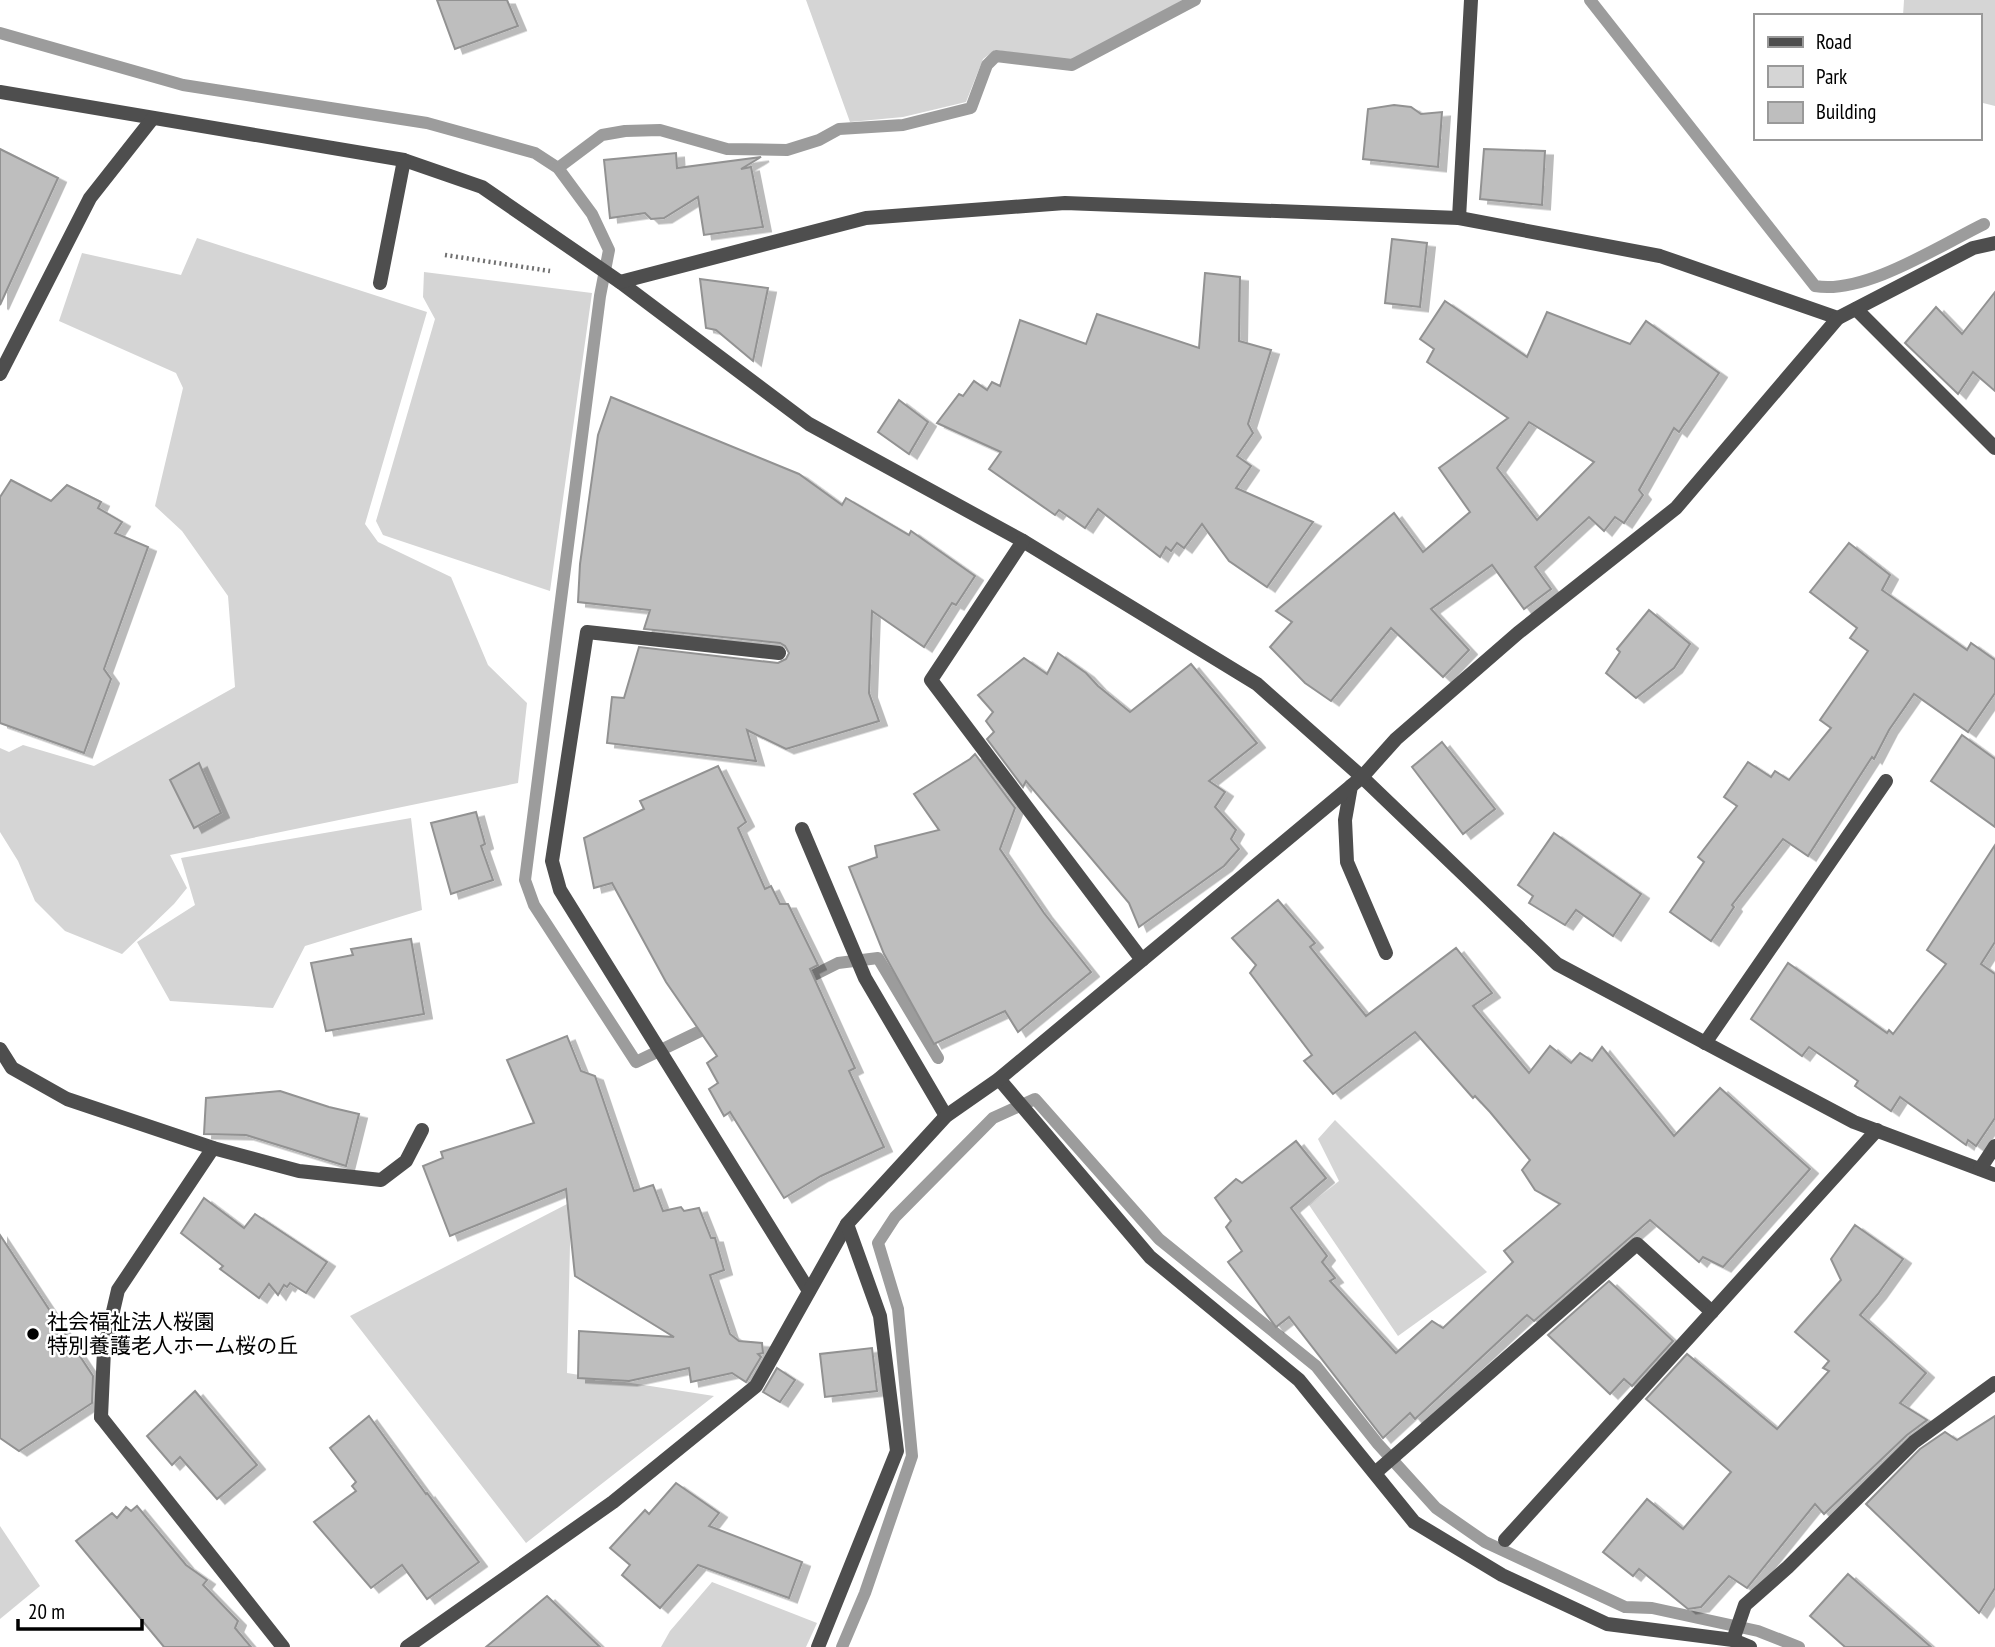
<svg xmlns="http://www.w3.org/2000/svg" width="1995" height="1647" font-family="'PT Sans Narrow','Noto Sans JP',sans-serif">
	<defs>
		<filter id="shadow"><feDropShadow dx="8" dy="4.5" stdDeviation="0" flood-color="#0004"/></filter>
	</defs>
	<rect width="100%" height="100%" fill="#fff"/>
	<g fill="#d5d5d5">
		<polygon points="806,0 1183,0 1071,61 995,50 983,59 966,102 903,117 850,122"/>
		<polygon points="1904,0 1995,0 1995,106 1979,102 1979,16 1903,16"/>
		<polygon points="197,238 427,312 365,524 378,542 451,577 488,665 527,703 518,783 170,855 187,888 174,904 122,954 65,931 35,901 18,861 0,832 0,748 9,752 23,745 94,766 235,687 228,596 182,531 155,506 183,388 176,373 59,321 82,253 181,275"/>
		<polygon points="424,272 592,293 550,591 383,535 376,521 435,319 423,297"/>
		<polygon points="411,818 422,910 305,946 273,1008 170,1001 137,942 195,905 181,858"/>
		<polygon points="1335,1120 1487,1272 1398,1336 1309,1205 1339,1181 1318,1139"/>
		<polygon points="571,1202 567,1373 714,1396 526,1543 350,1316"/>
		<polygon points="0,1526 40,1586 0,1619"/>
		<polygon points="712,1582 817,1623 806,1647 661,1647 670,1631"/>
	</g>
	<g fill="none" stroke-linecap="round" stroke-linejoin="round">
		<g stroke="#9c9c9c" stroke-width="12">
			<path d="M 1590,0 L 1815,286 C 1864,295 1939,246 1984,224"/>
			<polyline points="0,33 183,85 427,123 535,153 558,168 592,214 609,250 600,296 525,880 534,905 636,1062 715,1024"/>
			<polyline points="558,168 602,135 625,131 660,130 727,149 787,150 819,140 839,129 903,125 971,108 987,65 996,56 1072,65 1195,0"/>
			<polyline points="800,982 838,963 878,958 938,1058"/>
			<polyline points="842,1647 865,1593 912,1456 898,1309 878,1243 895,1217 993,1118 1035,1099 1159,1239 1316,1366 1378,1444 1436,1508 1485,1542 1625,1607 1652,1608 1758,1631 1799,1647"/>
		</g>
	</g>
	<g fill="#bebebe" stroke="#929292" stroke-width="2" fill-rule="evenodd" filter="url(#shadow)">
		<polygon points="437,0 507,0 518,26 455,49"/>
		<polygon points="1394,105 1411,107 1421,114 1442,112 1438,167 1363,159 1368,109"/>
		<polygon points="0,149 58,178 0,305"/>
		<polygon points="1484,149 1545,151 1542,205 1480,199"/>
		<polygon points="676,153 677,168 761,157 741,169 751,167 763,227 704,235 698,197 664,218 651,219 645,213 610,218 604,160"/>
		<polygon points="1392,239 1427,243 1420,307 1385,303"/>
		<polygon points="1205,273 1240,277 1239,341 1271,350 1248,424 1253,433 1237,456 1251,466 1236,488 1313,522 1267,587 1229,561 1202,524 1184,548 1177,543 1171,551 1166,547 1160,557 1098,509 1085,528 1059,510 1055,515 989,469 1001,452 937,423 959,394 963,396 974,381 987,390 992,382 1000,386 1020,320 1086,344 1097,314 1199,348"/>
		<polygon points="700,279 768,288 753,361 716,330 706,328"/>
		<polygon points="1995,292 1995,391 1973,372 1958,394 1905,343 1936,307 1962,334"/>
		<path d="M 1445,301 L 1527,357 L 1547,312 L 1630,344 L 1646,321 L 1719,373 L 1679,432 L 1674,428 L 1639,490 L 1643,495 L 1624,523 L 1615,517 L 1604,531 L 1589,517 L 1535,567 L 1551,589 L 1524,609 L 1492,565 L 1431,609 L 1469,650 L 1443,677 L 1391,628 L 1331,701 L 1305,683 L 1270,647 L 1292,622 L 1276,611 L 1394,513 L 1423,552 L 1470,512 L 1439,468 L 1508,418 L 1427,362 L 1434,349 L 1420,339 ZM 1529,422 L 1594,462 L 1537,520 L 1497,468 Z"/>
		<polygon points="611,397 799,474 842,505 846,498 909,535 911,531 975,576 956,605 952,603 924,647 872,611 869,693 879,721 786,749 747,730 756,761 607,743 612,697 624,698 639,647 778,663 786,659 789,653 785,646 780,643 644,629 650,610 578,602 580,564 598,435"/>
		<polygon points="899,400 928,422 909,454 878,432"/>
		<polygon points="11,480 51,501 67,485 101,502 98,508 122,522 115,533 148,547 104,669 111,679 84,753 0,723 0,497"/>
		<polygon points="1849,543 1890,575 1882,590 1967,650 1971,643 1995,660 1995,693 1968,732 1914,694 1889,730 1874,759 1872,757 1808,856 1783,839 1732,905 1734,907 1711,941 1670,912 1704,862 1698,857 1737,806 1724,797 1748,762 1771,777 1775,771 1789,780 1831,728 1820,720 1868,651 1850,638 1857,628 1810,592"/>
		<polygon points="1649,610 1690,644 1674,668 1636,698 1606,673 1620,652 1617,649"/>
		<polygon points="1058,653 1086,673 1098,686 1130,712 1191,664 1257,743 1209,781 1225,792 1215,807 1236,830 1231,839 1239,849 1224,866 1139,927 1129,903 1026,781 1023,787 987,739 994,732 986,721 993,712 978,695 1024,658 1047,674"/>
		<polygon points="1962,735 1995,759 1995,827 1931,781"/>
		<polygon points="1442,742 1495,809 1463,834 1412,767"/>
		<polygon points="975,754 1015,808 1000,849 1044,913 1091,972 1018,1032 1005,1011 934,1044 884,954 849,867 877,857 875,846 939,830 914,794 970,759"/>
		<polygon points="199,763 221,813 194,828 170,780"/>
		<polygon points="718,766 746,822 738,828 765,889 771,886 780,904 788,904 818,965 810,969 855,1068 849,1071 884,1147 821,1176 784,1198 730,1112 724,1116 709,1089 718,1083 707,1063 717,1056 666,982 612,883 594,888 584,838 644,809 640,801"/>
		<polygon points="476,812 485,844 481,846 493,880 451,894 431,823"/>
		<polygon points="1554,833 1641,894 1613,936 1576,910 1565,925 1529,903 1533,896 1518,885"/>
		<polygon points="1995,845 1995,942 1981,964 1995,974 1995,1118 1976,1146 1968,1140 1966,1145 1900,1097 1891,1111 1855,1086 1858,1081 1809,1047 1802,1056 1751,1019 1788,963 1887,1033 1889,1030 1893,1034 1946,964 1927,950"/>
		<polygon points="1278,900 1315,943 1310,947 1366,1016 1456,948 1492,993 1473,1006 1529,1073 1550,1046 1571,1063 1580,1053 1592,1061 1602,1047 1674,1136 1720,1088 1810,1169 1723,1267 1703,1257 1699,1262 1650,1220 1534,1321 1527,1315 1415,1419 1410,1413 1383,1438 1289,1317 1276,1327 1228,1262 1242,1251 1226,1227 1231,1221 1215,1198 1236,1179 1242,1183 1296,1141 1326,1178 1291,1208 1327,1256 1322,1262 1335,1278 1330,1281 1396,1353 1432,1321 1443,1328 1513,1262 1504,1251 1560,1204 1535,1190 1522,1170 1530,1160 1490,1112 1475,1096 1473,1098 1415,1032 1333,1094 1304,1061 1312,1055 1250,973 1256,965 1232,938"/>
		<polygon points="411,939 424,1014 326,1031 311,963 353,955 351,949"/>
		<polygon points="567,1036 581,1071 595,1076 634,1191 653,1185 663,1211 681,1207 684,1211 699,1208 711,1238 715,1238 724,1270 710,1275 730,1334 739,1341 762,1343 763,1353 758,1354 761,1357 746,1382 732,1373 691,1382 689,1368 629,1381 578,1378 579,1331 674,1337 575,1276 566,1189 450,1236 423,1166 443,1158 441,1152 534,1123 507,1060"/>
		<polygon points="280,1091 329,1107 359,1114 346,1166 246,1135 204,1134 206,1098"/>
		<polygon points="204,1198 244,1228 255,1214 327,1262 306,1293 290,1283 287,1287 284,1285 278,1295 269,1284 259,1298 220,1269 223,1266 181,1233"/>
		<polygon points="1855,1225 1903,1259 1878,1294 1860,1315 1926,1373 1900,1403 1927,1420 1907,1435 1824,1514 1815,1504 1747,1588 1729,1576 1701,1607 1688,1609 1639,1569 1633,1576 1603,1552 1647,1499 1683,1529 1731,1472 1646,1399 1687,1354 1777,1429 1829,1371 1823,1368 1829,1361 1795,1332 1841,1280 1831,1259"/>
		<polygon points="0,1235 93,1376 92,1403 19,1451 0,1438"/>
		<polygon points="1609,1281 1673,1341 1632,1386 1624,1379 1610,1394 1548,1335"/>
		<polygon points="872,1348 877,1391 825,1397 820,1354"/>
		<polygon points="777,1368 795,1380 780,1402 763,1392"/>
		<polygon points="195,1391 257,1465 217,1499 180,1457 172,1465 147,1436"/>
		<polygon points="369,1416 426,1494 427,1493 479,1562 427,1599 402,1565 371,1588 314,1522 356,1491 352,1486 356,1482 330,1448"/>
		<polygon points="1995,1416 1995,1588 1979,1613 1866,1504 1920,1449 1945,1432 1957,1440"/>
		<polygon points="676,1483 719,1513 709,1526 802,1562 789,1598 698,1565 660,1608 622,1575 630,1565 610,1548 645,1510 649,1514"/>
		<polygon points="137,1506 186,1565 207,1580 203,1585 238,1621 235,1628 251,1647 164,1647 76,1541 112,1513 117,1518 126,1507 131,1511"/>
		<polygon points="1848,1574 1931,1647 1845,1647 1810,1616"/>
		<polygon points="547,1596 600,1647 486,1647"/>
	</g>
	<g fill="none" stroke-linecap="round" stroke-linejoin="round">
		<polyline stroke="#707070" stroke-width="4.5" stroke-dasharray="2 3.5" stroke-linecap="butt" points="445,255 550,271"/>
		<g stroke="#4e4e4e" stroke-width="14">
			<polyline points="1351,786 1345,820 1347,862 1386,953"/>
			<polyline points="0,1049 12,1068 67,1099 213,1148 299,1171 381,1180 406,1161 422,1130"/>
			<polyline points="101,1417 104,1350 118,1290 213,1148"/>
		</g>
		<g stroke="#4e4e4e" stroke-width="14">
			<polyline points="0,92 404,160 482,187 620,282 809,424 1023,541 1257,684 1362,777 1557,964 1854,1122 1995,1175"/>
			<polyline points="1459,218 1471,0"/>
			<polyline points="620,282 866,218 1065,203 1459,218 1660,256 1838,318"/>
			<polyline points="380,283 404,160"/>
			<polyline points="1856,309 1995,448"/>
			<polyline points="0,374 90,198 153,118"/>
			<polyline points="1023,541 931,680 1142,960"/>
			<polyline points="779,653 587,632 552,861 560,890 809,1291"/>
			<polyline points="802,829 865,978 946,1116"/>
			<polyline points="1705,1043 1886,781"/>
			<polyline points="999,1079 1150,1257 1299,1380 1414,1522 1502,1575 1607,1624 1733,1640 1750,1647"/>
			<polyline points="1980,1169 1995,1146"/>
			<polyline points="101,1417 283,1647"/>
			<polyline points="1375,1473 1637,1244 1712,1312"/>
			<polyline points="1505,1540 1877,1130"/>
			<polyline points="1733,1640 1745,1605 1788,1567 1914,1442 1995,1383"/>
			<polyline points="407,1647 613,1502 756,1386 847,1224 946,1116 999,1079 1142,960 1362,777 1396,739 1518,633 1676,508 1838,318 1973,248 1995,243"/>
			<polyline points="818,1647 897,1451 880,1316 847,1224"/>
		</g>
	</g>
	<circle fill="#000" stroke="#fff" stroke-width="2.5" cx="33" cy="1334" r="7"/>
	<g text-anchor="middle" stroke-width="5" stroke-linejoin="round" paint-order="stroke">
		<g font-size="21" fill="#000" stroke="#fff" text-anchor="start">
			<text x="47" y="1329">社会福祉法人桜園<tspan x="47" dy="24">特別養護老人ホーム桜の丘</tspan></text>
		</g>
	</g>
	<rect x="1754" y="14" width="228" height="126" fill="#ffffff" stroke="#999999" stroke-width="2"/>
	<rect x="1768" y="37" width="35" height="10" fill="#4e4e4e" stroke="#999999" stroke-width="2"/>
	<text x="1816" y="49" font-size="21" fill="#000000">Road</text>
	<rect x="1768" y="66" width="35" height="21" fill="#d5d5d5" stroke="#999999" stroke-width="2"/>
	<text x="1816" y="84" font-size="21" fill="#000000">Park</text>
	<rect x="1768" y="102" width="35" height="21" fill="#bebebe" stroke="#999999" stroke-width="2"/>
	<text x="1816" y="119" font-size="21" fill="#000000">Building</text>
	<path d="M18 1619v10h124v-10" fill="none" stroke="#000000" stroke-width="3.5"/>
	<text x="28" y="1619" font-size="21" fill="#000000" stroke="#ffffff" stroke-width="5" paint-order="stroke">20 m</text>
</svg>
